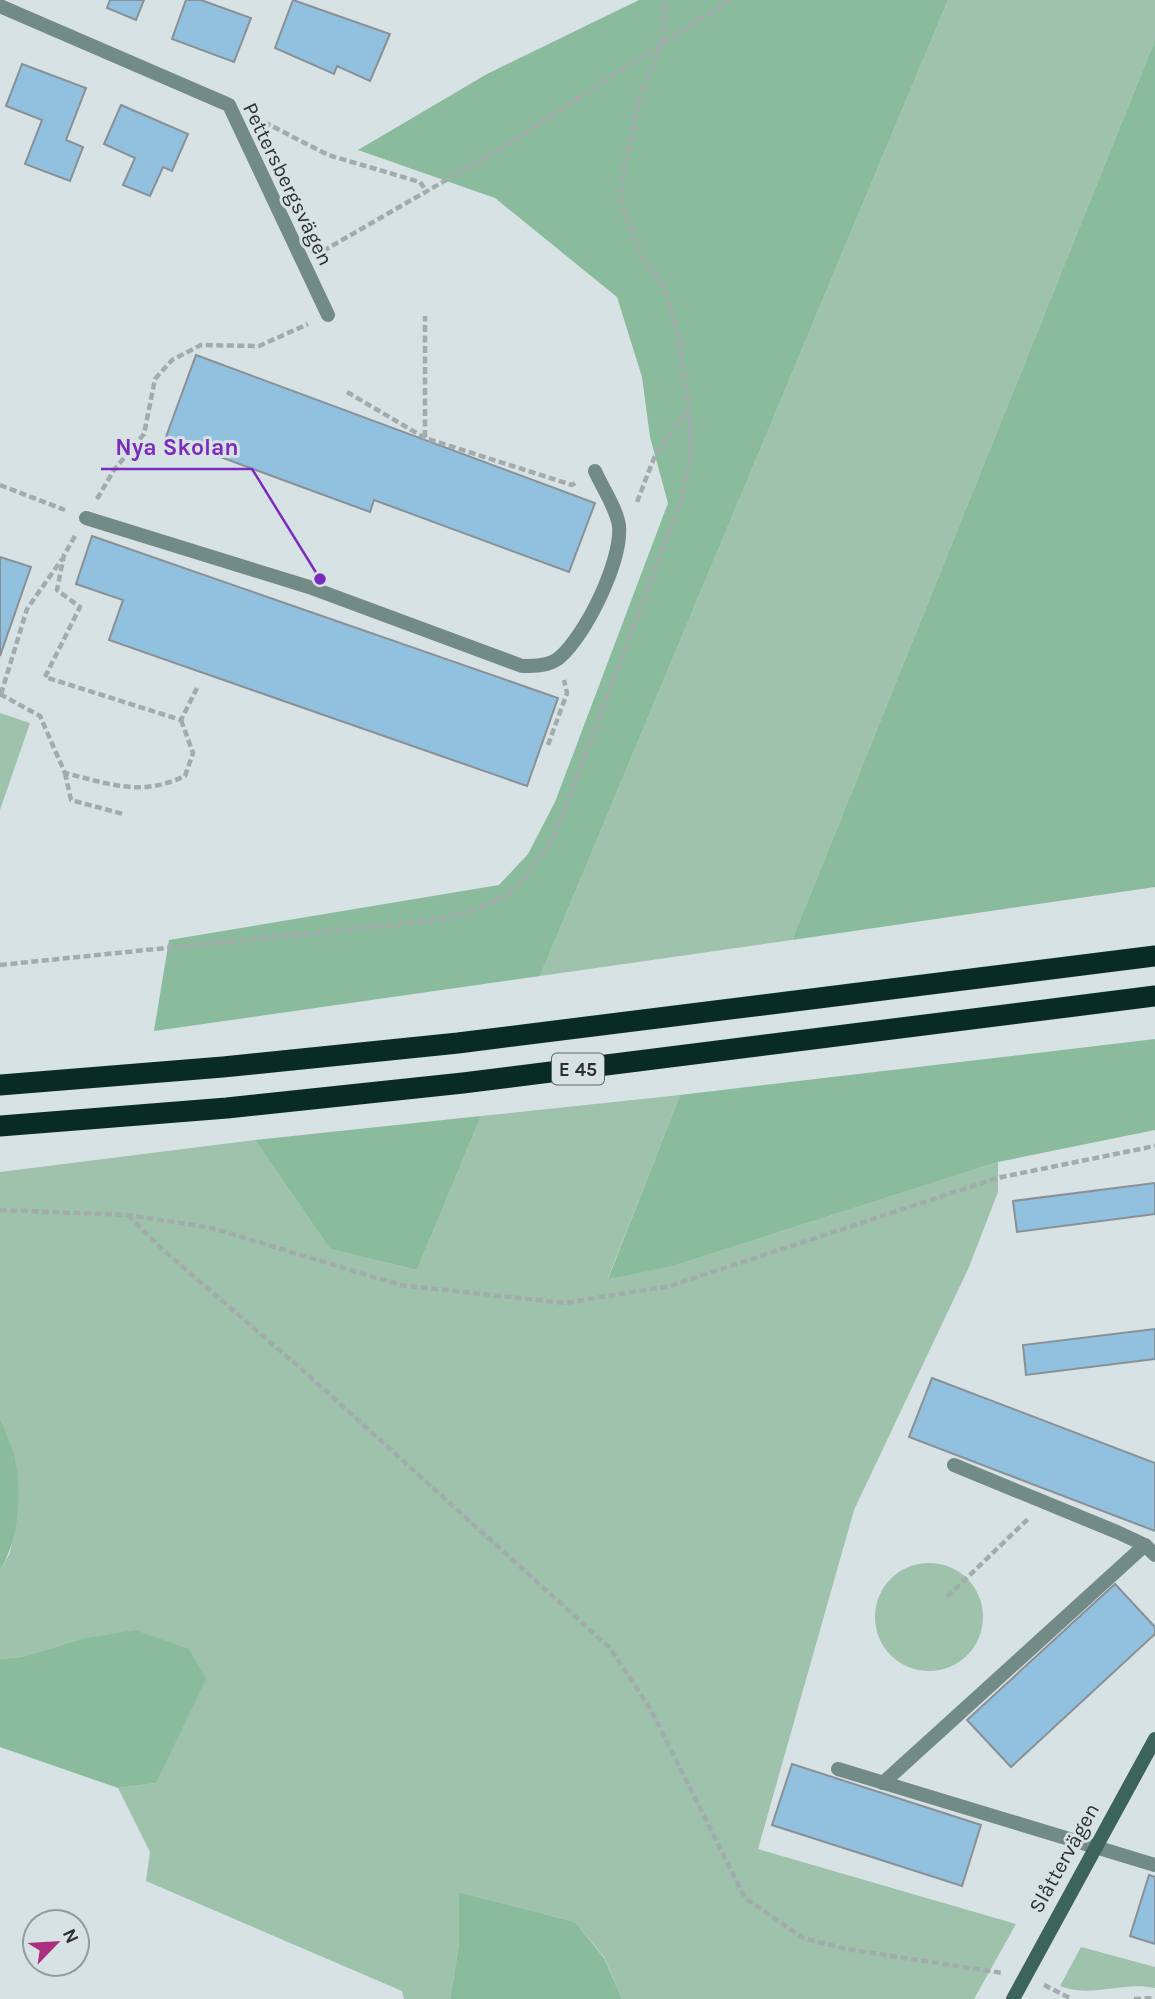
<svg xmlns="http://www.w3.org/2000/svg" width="1155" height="1999" font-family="Karla,sans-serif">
	<rect width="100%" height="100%" fill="#d7e2e4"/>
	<g fill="#9ec2ab">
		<polygon points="948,0 1155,0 1155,40 792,940 540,976"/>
		<polygon points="0,713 30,723 0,810"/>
		<polygon points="680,1095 608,1278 673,1266 998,1162 998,1192 969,1267 854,1510 758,1849 1016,1924 974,1999 622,1999 604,1957 575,1922 459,1892 459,1944 450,1999 404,1999 402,1991 146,1881 150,1852 118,1788 156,1783 81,1639 22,1657 0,1659 0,1570 10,1553 17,1511 16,1464 0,1418 0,1172 255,1140 330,1249 417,1270 481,1116"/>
		<circle cx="929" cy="1617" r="54"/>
		<path d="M 1081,1947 L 1155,1967 L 1155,1988 C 1120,1981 1093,1999 1060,1986 Z"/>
	</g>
	<g fill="#8bbb9d">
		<polygon points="639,0 948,0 540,976 154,1031 169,940 499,885 528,854 555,802 668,503 650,437 642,377 617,297 495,198 358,150 487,74"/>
		<polygon points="1155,40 1155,887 792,940"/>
		<polygon points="1155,1039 1155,1130 998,1162 673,1266 608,1279 680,1095"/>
		<polygon points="481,1116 417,1270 330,1249 255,1140"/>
		<path d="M 0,1418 C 5,1432 14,1449 16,1464 C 22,1497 18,1542 0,1570 Z"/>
		<polygon points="135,1630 189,1649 206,1679 156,1783 118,1788 0,1747 0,1659 22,1657 81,1639"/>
		<polygon points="459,1892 575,1922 604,1958 622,1999 450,1999 459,1944"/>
	</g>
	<g fill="#92c1e0" stroke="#899096" stroke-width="2">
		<polygon points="110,0 144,0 136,20 107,8"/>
		<polygon points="186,0 201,0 251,18 234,62 172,39"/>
		<polygon points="293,0 390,34 370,81 337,66 334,74 275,48"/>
		<polygon points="22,64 86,88 66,140 83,147 70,181 25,164 42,120 6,106"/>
		<polygon points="121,105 188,134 172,171 163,167 150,196 123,185 135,158 104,144"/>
		<polygon points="196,355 595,503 569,572 374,500 370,512 166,437"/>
		<polygon points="92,536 558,698 527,786 109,640 123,600 76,584"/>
		<polygon points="0,557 31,567 0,656"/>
		<polygon points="1155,1183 1155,1214 1017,1232 1013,1201"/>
		<polygon points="1155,1329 1155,1359 1026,1375 1023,1345"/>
		<polygon points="932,1378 1155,1463 1155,1531 909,1437"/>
		<polygon points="1115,1584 1155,1627 1155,1634 1011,1767 967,1720"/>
		<polygon points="792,1764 981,1825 962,1886 772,1825"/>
		<polygon points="1149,1875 1155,1877 1155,1944 1130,1936"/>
	</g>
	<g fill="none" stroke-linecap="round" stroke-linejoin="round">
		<g stroke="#a3acad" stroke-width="4.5" stroke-dasharray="7 3.5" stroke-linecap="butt">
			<polyline points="264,122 328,155 420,182 427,192"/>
			<polyline points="323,251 500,149 730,0"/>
			<polyline points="347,392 425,438 572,485 577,482"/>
			<polyline points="425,437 425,316"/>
			<polyline points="0,485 65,510"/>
			<polyline points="97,499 114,470 144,434 155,379 172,360 201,345 259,346 308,324"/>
			<polyline points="637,502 654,458 688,409"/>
			<polyline points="75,536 64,555 57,590 80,607 45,677 181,720 197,688"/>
			<path d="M 0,694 L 40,716 L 65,773 C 110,784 140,797 185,776 L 193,753 L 181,720"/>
			<polyline points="1,694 27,609 62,559"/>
			<polyline points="548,745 567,693 564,680"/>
			<polyline points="65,773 71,800 123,814"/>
			<path d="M 0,965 L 429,921 C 501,906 518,896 556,832 L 682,498 L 691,452 L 689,407 L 677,329 L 663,285 L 640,253 L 619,195 L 639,99 L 661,46 L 666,0"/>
			<polyline points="0,1210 128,1215 212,1228 400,1285 565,1303 670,1286 997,1178 1155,1146"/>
			<polyline points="128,1215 162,1249 306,1373 610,1648 651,1710 745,1898 803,1938 846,1949 1003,1973"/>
			<polyline points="947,1597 1028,1519"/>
			<polyline points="1044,1985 1072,1999"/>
			<polyline points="1134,1999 1155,1998"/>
		</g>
		<g stroke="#728b87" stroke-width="14">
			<path d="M 86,518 L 309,587 L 522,666 C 534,666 549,666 559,658 C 586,635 622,561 619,526 C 617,509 602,487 595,471"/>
			<polyline points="954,1465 1117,1532 1145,1545 1155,1555"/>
			<polyline points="838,1769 1155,1865"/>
			<polyline points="883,1783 1145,1545"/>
		</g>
		<polyline stroke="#728b87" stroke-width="14" points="0,6 229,105 328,315"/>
		<polyline stroke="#3c635d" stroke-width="14" points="1013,1999 1155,1739"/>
		<g stroke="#082b27" stroke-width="21">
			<polyline points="0,1085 223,1067 458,1043 1155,956"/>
			<polyline points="0,1126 227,1108 463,1083 1155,996"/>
		</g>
	</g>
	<g text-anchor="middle" stroke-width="6" stroke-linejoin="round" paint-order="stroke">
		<rect fill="#d7e2e4" stroke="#5f6567" stroke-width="2" x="552" y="1053.5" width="52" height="31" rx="5"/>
		<g font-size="19" font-weight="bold" fill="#2c3031">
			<text x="578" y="1076">E 45</text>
		</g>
		<g font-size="21" fill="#2c3031" stroke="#d7e2e4">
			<text transform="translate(288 184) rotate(64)" y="7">Pettersbergsvägen</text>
			<text transform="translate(1064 1858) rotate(-61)" y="7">Slåttervägen</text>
		</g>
	</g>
	<path fill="none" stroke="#7b2cbf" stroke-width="2.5" d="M320 579L252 469H101"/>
	<circle fill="#7b2cbf" stroke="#d7e2e4" stroke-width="2.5" cx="320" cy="579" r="7"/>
	<g font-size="23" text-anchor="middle" font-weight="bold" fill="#7b2cbf" stroke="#d7e2e4" stroke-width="6" stroke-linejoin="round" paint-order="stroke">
		<text x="177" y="455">Nya Skolan</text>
	</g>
	<g transform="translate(56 1943) rotate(65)"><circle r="33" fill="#d7e2e4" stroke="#939b9c" stroke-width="2"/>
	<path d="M0-5L12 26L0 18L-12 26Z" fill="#ad2e7e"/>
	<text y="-10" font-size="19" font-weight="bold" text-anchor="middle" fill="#2c3031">N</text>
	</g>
</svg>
